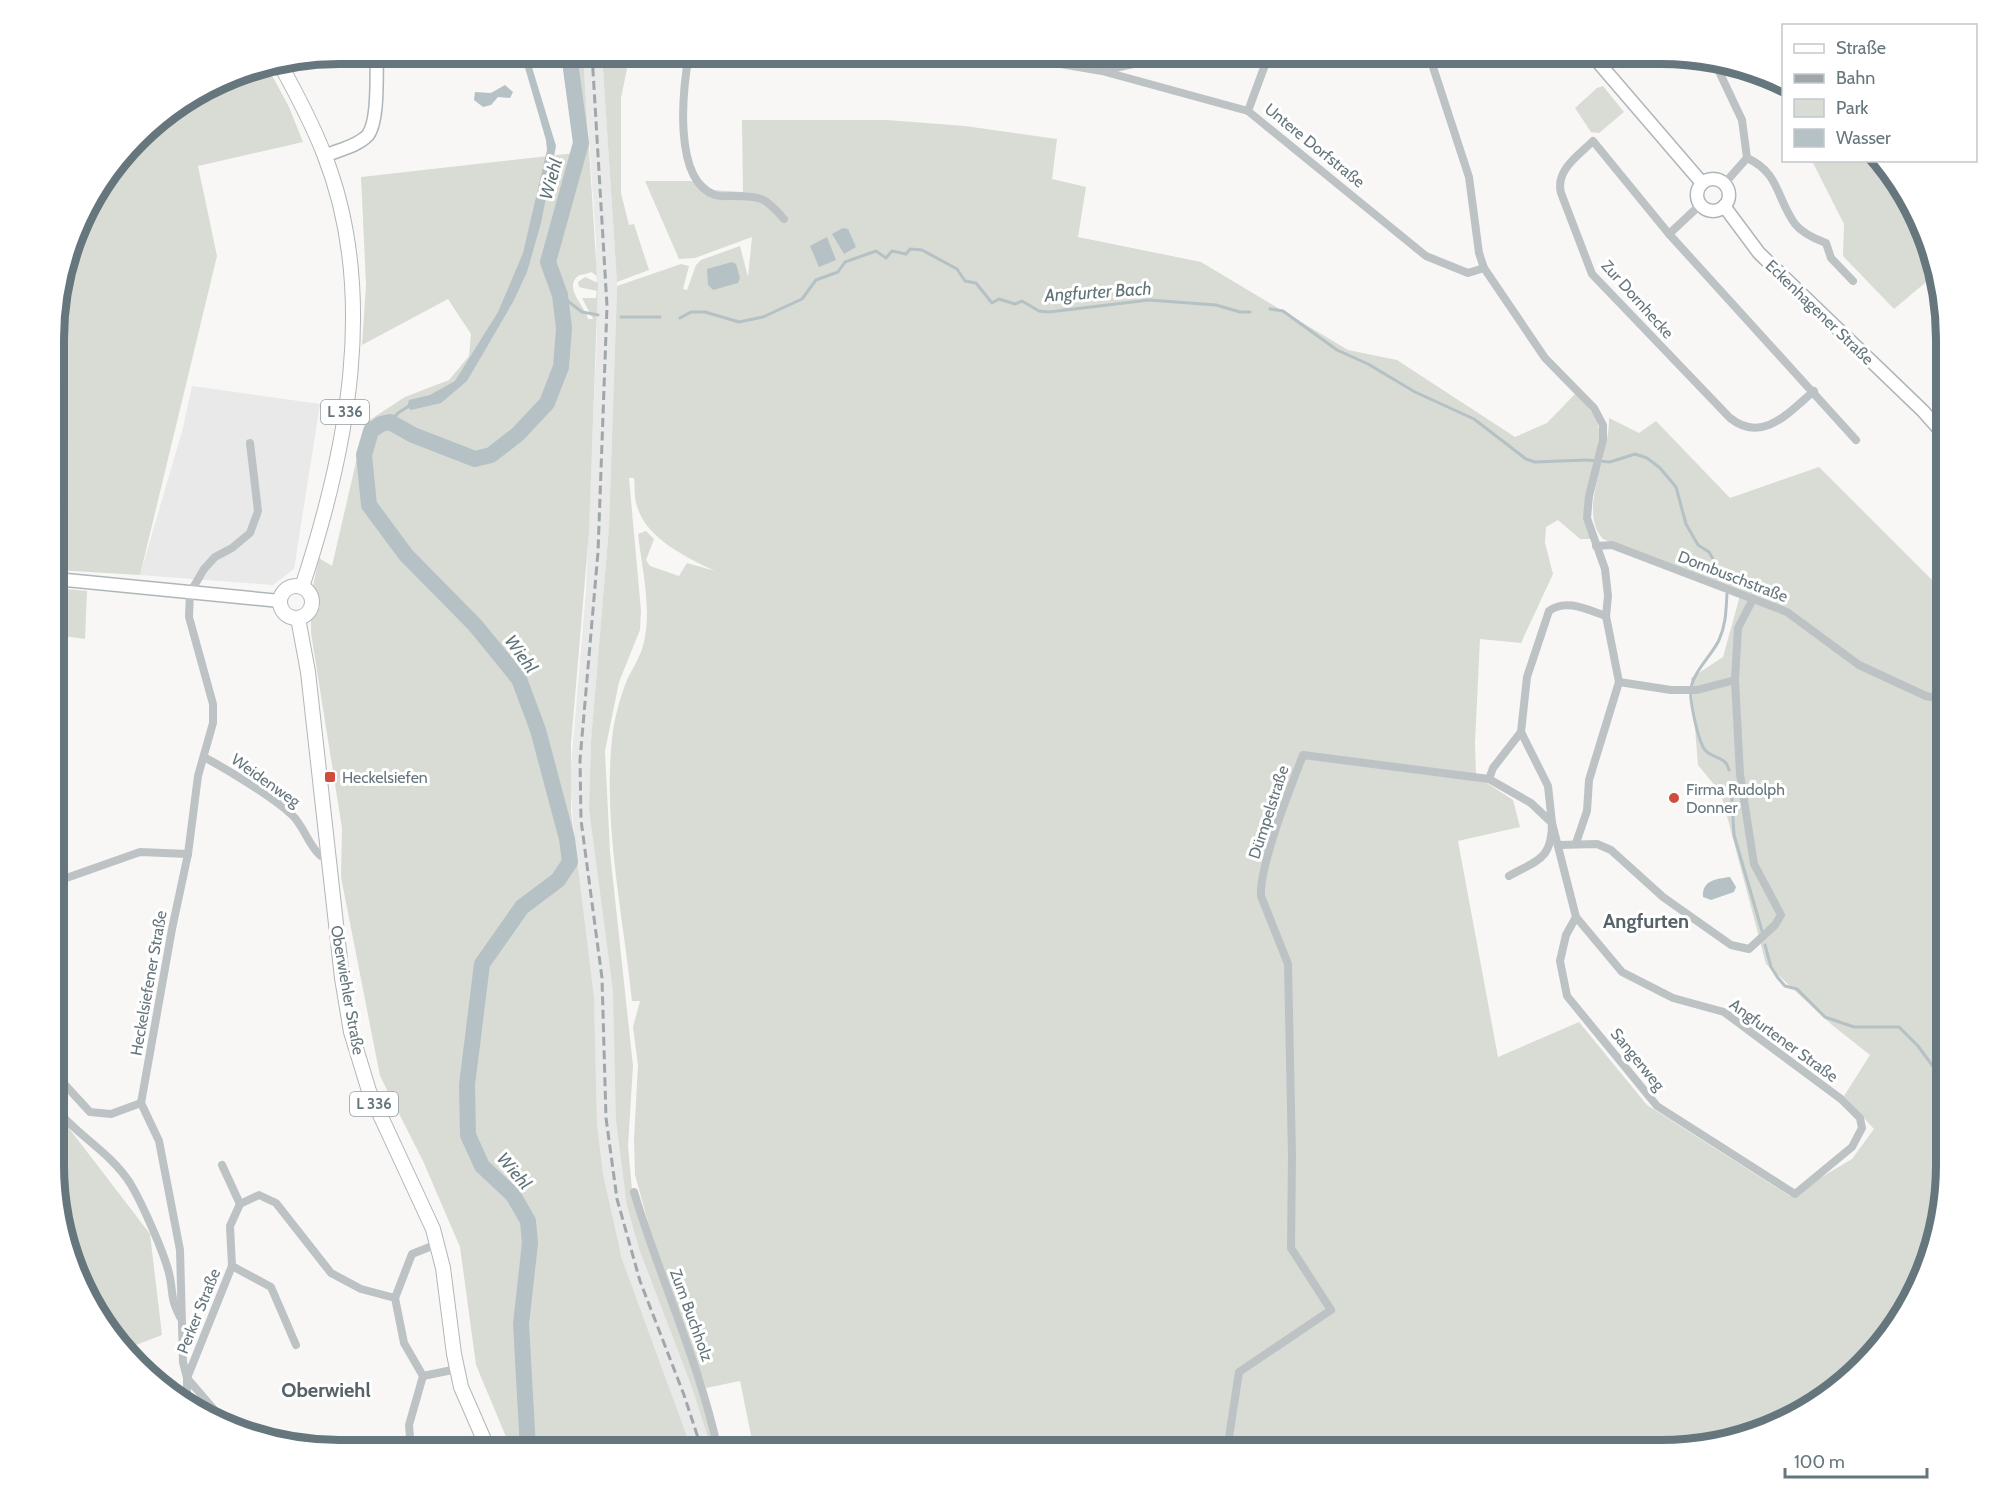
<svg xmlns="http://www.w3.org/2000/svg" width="2001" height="1504" font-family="Cabin,sans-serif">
	<rect width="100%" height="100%" fill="#f8f7f5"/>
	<g fill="#e8e9e8">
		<polygon points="583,54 602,54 617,282 609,527 591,741 589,809 613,992 627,1206 639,1249 691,1385 712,1450 692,1450 622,1259 603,1174 597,1123 594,997 575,851 570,778 586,591 597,331 596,240"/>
		<polygon points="192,386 320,404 294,569 273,585 140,575 183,428"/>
	</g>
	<g fill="#d8dcd5">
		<path d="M 561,54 L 583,54 L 597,276 L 591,272 C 588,274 582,274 578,276 C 563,288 586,307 588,319 L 593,319 L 582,298 L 596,298 L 597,291 L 579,287 L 578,282 L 585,277 L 598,283 L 589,532 L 571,744 L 571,812 L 594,997 L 597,1123 L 603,1174 L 622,1259 L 692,1450 L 511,1449 L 476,1365 L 460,1247 L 423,1161 L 380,1076 L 341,877 L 342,828 L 311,633 L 311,620 L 320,607 L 313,586 L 319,558 L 332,566 L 365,423 L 405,397 L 449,380 L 469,356 L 471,334 L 448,299 L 362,345 L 366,285 L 361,177 L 575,153 Z"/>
		<polygon points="602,54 630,54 621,98 621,193 629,225 634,224 649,270 617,282"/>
		<polygon points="267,66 289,107 303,142 198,166 217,256 140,575 56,570 56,302 92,197 152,125 247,69"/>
		<polygon points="1603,86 1624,112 1599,133 1591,132 1575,108 1597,88"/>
		<path d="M 742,120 L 887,120 L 965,126 L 1057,139 L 1052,179 L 1086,187 L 1078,237 L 1201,262 L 1348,350 L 1397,360 L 1515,437 L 1547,423 L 1575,394 C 1616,431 1594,441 1589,487 C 1587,504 1590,523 1591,539 L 1580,539 L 1558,520 L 1546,527 L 1545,543 L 1553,574 L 1521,643 L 1480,639 L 1475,743 L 1476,776 L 1513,800 L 1520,827 L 1458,841 L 1498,1057 L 1579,1022 L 1647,1105 L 1790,1196 L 1852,1159 L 1874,1129 L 1844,1096 L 1870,1055 L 1832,1025 L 1766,964 L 1721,793 L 1698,765 L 1691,678 L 1723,657 L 1741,592 L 1603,539 C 1577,511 1610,457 1609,418 L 1639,433 L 1656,421 L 1730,498 L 1819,467 L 1947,595 L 1947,698 L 1937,702 L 1947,702 L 1946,1184 L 1925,1274 L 1876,1352 L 1787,1421 L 1661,1450 L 754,1450 L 740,1381 L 706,1388 L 659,1262 L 635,1175 L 634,1139 L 638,1065 L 633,1027 L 640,1001 L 632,1001 C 623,914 603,825 612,738 C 614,720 620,697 627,680 C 631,671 637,662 641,652 C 654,617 642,570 638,534 L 646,531 L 654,539 L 646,560 L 650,566 L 679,576 L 687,563 L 715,571 C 688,558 646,539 637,506 C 634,498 635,487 634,478 L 629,478 L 641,611 L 640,630 L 619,682 L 605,751 L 610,852 L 633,1066 L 628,1146 L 632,1190 L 680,1325 L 716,1450 L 712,1450 L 691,1385 L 639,1249 L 627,1206 L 616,1120 L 613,992 L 589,809 L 591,741 L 609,527 L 617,286 L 681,264 L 689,266 L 683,289 L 687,290 L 696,265 L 701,260 L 740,246 L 748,277 L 752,237 L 695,258 L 679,259 L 645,181 L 702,181 L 712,190 L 743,192 Z"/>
		<polygon points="1812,161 1877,161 1918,214 1932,277 1894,309 1843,256 1844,224"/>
		<polygon points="56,588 87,591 85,639 56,635"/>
		<polygon points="55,1110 150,1234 162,1335 128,1348 84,1291 55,1184"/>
	</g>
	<g fill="#b5c1c4">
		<polygon points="521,54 528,54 556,146 541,223 527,272 513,302 467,381 441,403 411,410 407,407 409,400 430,395 455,381 498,312 523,253 547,150 546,140"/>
		<polygon points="505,85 513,92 510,98 498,97 491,105 483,107 474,100 475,92 491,93"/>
		<polygon points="843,228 848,229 856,247 844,254 832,234"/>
		<polygon points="827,237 836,260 819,267 810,246"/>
		<polygon points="732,262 736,264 740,278 738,283 713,290 708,285 707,269"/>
		<path d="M 1730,877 L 1736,887 L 1734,892 L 1711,900 L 1703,897 C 1702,880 1716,879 1730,877 Z"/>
	</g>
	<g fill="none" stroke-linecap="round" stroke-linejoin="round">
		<g stroke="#b5c1c4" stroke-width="3">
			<polyline points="560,295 582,312 598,315"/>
			<polyline points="1270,309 1283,311 1337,350 1368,364 1415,392 1474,419 1526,459 1535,462 1587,460 1610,462 1635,454 1647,458 1660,468 1676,487 1686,524 1698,545 1709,552 1724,578"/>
			<polyline points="621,317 660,317"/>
			<polyline points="680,318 691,312 705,312 739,322 763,317 802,299 816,280 838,272 845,262 876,251 886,258 892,251 906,254 910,249 922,250 957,269 965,281 976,283 992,303 999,299 1015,304 1022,301 1039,311 1049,312 1149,300 1216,305 1240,312 1250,312"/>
			<polyline points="390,422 398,413 409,406"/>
			<path d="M 1727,594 C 1726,610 1726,625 1719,640 C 1712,655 1694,671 1691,688 C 1689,699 1698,741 1705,750 C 1713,759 1726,756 1729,770"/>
			<polyline points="1731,783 1734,835 1762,931"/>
			<polyline points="1765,945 1771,967 1778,978 1785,986 1797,989 1825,1017 1854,1027 1899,1027 1918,1046 1946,1084"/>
		</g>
		<polyline stroke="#b5c1c4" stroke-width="16" points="528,1449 521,1324 530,1243 528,1221 513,1195 482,1166 468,1135 467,1085 482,964 522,907 558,880 570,862 567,839 538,730 519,679 475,625 406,555 369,505 364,455 371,431 381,424 390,422 413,435 475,459 491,455 518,434 547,403 561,367 564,328 560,295 548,262 581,143 569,54"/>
		<g stroke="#afb6b9" stroke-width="15">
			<g id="secondary">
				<polyline points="1592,55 1702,183"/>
				<path d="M 325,156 C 338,150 358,146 368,135 C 379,120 376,73 377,54"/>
				<circle cx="1713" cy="195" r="16"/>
				<polyline points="1724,206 1759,253 1923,411 1947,438"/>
				<polyline points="56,579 280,601"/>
			</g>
		</g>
		<g stroke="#b1b6b9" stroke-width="16">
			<g id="primary">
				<path d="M 280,64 C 296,93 312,123 324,154 C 379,293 347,451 302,587"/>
				<circle cx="296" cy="602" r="16"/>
				<polyline points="298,618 308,672 342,978 351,1032 369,1091 433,1229 443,1268 454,1354 461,1387 488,1449"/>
			</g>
		</g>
		<g stroke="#bdc2c4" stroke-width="8">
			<path d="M 689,54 C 683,88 672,180 715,195 C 721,197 728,196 734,196 C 762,196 766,198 784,219"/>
			<polyline points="1002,54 1102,71 1248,111 1426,256 1468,273 1484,268"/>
			<polyline points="1424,54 1432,64 1469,177 1479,253 1484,268 1545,358 1594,408 1603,425 1603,440 1589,496 1587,518 1605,569 1608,596 1606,616 1619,682 1589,780 1587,811 1576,843"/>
			<polyline points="1715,63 1742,120 1747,158"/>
			<polyline points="1106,70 1178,54"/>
			<polyline points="1248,111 1269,54"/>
			<path d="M 1724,184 L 1747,158 C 1780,173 1776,198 1795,224 C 1803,234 1815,239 1826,243 L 1831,258 L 1853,281"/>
			<polyline points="1700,205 1669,234 1856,440"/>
			<path d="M 1669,234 L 1593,141 C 1579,155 1555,170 1561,193 L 1592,274 L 1730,418 C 1763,444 1789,412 1814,391"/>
			<polyline points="1596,546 1612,545 1787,612 1859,665 1926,696 1947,700"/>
			<polyline points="1619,682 1671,690 1697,690 1735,680"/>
			<path d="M 204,757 C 228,770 271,796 291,814 C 304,825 308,846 321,856 L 329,856"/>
			<path d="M 1489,779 L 1531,803 L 1552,823 C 1552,860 1537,860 1509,876"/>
			<polyline points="1558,845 1597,844 1611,850 1663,897 1731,945 1749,949 1775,925 1781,915 1754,864 1740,774 1735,680 1738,628 1753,599"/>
			<polyline points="55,882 140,852 188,854"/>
			<path d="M 1576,917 L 1566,935 L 1560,961 L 1567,996 L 1657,1106 L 1795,1194 L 1852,1147 L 1862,1128 L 1860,1118 L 1841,1099 L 1724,1012 L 1673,998 L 1622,972 L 1576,917 L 1552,823 L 1548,786 L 1521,732 L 1527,677 L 1549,611 C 1566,598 1588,610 1606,616"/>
			<polyline points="55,1074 90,1112 111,1114 141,1103"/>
			<path d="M 55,1108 C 77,1135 111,1153 130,1183 C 142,1203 163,1250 169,1273 C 174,1293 169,1295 180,1317"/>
			<polyline points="222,1165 240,1204"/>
			<path d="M 634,1192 C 660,1279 699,1361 718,1450"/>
			<polyline points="232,1266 271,1287 296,1345"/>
			<polyline points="395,1298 412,1254 437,1244"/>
			<polyline points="187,1402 187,1378 232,1266 230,1226 240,1204 259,1195 276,1203 331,1273 361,1289 395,1298 404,1343 423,1376 457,1369"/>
			<polyline points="229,1427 187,1378 183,1362 180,1250 159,1141 141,1103 172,929 188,854 198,776 213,723 213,704 189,617 190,593 204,569 215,557 232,548 250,533 258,511 250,443"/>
			<polyline points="411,1449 409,1425 423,1376"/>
			<path d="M 1227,1450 L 1239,1372 L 1331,1310 L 1291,1248 L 1292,1156 L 1288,964 L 1261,896 C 1259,866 1291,786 1303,755 L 1489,779 L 1493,768 L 1521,732"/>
		</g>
		<use href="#secondary" stroke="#fff" stroke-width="12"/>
		<use href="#primary" stroke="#fff" stroke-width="14"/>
		<polyline stroke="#9fa7aa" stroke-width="3" stroke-dasharray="9 4.5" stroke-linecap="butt" points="592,54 607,306 598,552 580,760 581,820 602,978 606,1118 617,1199 640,1281 684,1395 702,1450"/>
	</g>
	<g fill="#d04c3c" stroke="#fff" stroke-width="2">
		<rect x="324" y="771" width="12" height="12" rx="3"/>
		<circle cx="1674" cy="798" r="6"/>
	</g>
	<g text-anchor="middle" stroke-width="6" stroke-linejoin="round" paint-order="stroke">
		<g fill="#fff" stroke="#949fa4" stroke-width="1.5">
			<rect x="321" y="400" width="48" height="24" rx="4.5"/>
			<rect x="350" y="1092" width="48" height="24" rx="4.5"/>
		</g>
		<g font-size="15" font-weight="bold" fill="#66767d">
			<text x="345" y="417">L 336</text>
			<text x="374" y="1109">L 336</text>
		</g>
		<g font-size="16" fill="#66767d" stroke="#fff">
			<text transform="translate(1315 145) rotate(39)" y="6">Untere Dorfstraße</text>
			<text transform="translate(1638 299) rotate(48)" y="6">Zur Dornhecke</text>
			<text transform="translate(1820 312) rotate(44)" y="6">Eckenhagener Straße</text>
			<text transform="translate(1733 576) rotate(21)" y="6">Dornbuschstraße</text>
			<text transform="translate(266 780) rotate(35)" y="6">Weidenweg</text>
			<text transform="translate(1268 812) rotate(-72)" y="6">Dümpelstraße</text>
			<text transform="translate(148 983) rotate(-80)" y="6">Heckelsiefener Straße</text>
			<text transform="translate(348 990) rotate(80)" y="6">Oberwiehler Straße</text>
			<text transform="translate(1784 1040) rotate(36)" y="6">Angfurtener Straße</text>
			<text transform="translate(1638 1059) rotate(51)" y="6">Sangerweg</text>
			<text transform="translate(198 1311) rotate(-68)" y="6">Perker Straße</text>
			<text transform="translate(692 1315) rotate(70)" y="6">Zum Buchholz</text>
		</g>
		<g font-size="16" fill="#66767d" stroke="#fff" text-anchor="start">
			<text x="342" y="783">Heckelsiefen</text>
			<text x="1686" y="795">Firma Rudolph<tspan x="1686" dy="18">Donner</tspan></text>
		</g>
		<g font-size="18" font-style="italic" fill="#607478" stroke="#fff">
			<text transform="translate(551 179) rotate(-75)" y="6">Wiehl</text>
			<text transform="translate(1098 292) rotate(-4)" y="6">Angfurter Bach</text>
			<text transform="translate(521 654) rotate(54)" y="6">Wiehl</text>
			<text transform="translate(514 1171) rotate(49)" y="6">Wiehl</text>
		</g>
		<g font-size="20" font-weight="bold" fill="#576369" stroke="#fff">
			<text x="1646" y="928">Angfurten</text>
			<text x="326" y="1397">Oberwiehl</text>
		</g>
	</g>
	<path d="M0 0H2001V1504H0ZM339 64H1661A275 275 0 0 1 1936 339V1165A275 275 0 0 1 1661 1440H339A275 275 0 0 1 64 1165V339A275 275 0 0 1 339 64Z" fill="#fff" fill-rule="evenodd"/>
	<path fill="none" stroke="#66767d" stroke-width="8" d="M339 64H1661A275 275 0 0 1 1936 339V1165A275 275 0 0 1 1661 1440H339A275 275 0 0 1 64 1165V339A275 275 0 0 1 339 64Z"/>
	<rect x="1782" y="24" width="195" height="138" fill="#ffffff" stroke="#c2c8cb" stroke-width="1.5"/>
	<rect x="1794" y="44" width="30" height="9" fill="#ffffff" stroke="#c2c8cb" stroke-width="1.5"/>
	<text x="1836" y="54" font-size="18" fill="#66767d">Straße</text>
	<rect x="1794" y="74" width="30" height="9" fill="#9fa7aa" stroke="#c2c8cb" stroke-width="1.5"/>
	<text x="1836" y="84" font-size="18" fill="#66767d">Bahn</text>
	<rect x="1794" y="99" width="30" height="18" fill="#d8dcd5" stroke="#c2c8cb" stroke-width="1.5"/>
	<text x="1836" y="114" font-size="18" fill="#66767d">Park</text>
	<rect x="1794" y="129" width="30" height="18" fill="#b5c1c4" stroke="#c2c8cb" stroke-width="1.5"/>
	<text x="1836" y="144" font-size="18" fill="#66767d">Wasser</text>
	<path d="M1785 1468v9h142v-9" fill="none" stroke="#66767d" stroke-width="3"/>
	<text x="1794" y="1468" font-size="18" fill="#66767d" stroke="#ffffff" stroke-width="4.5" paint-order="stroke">100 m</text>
</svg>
